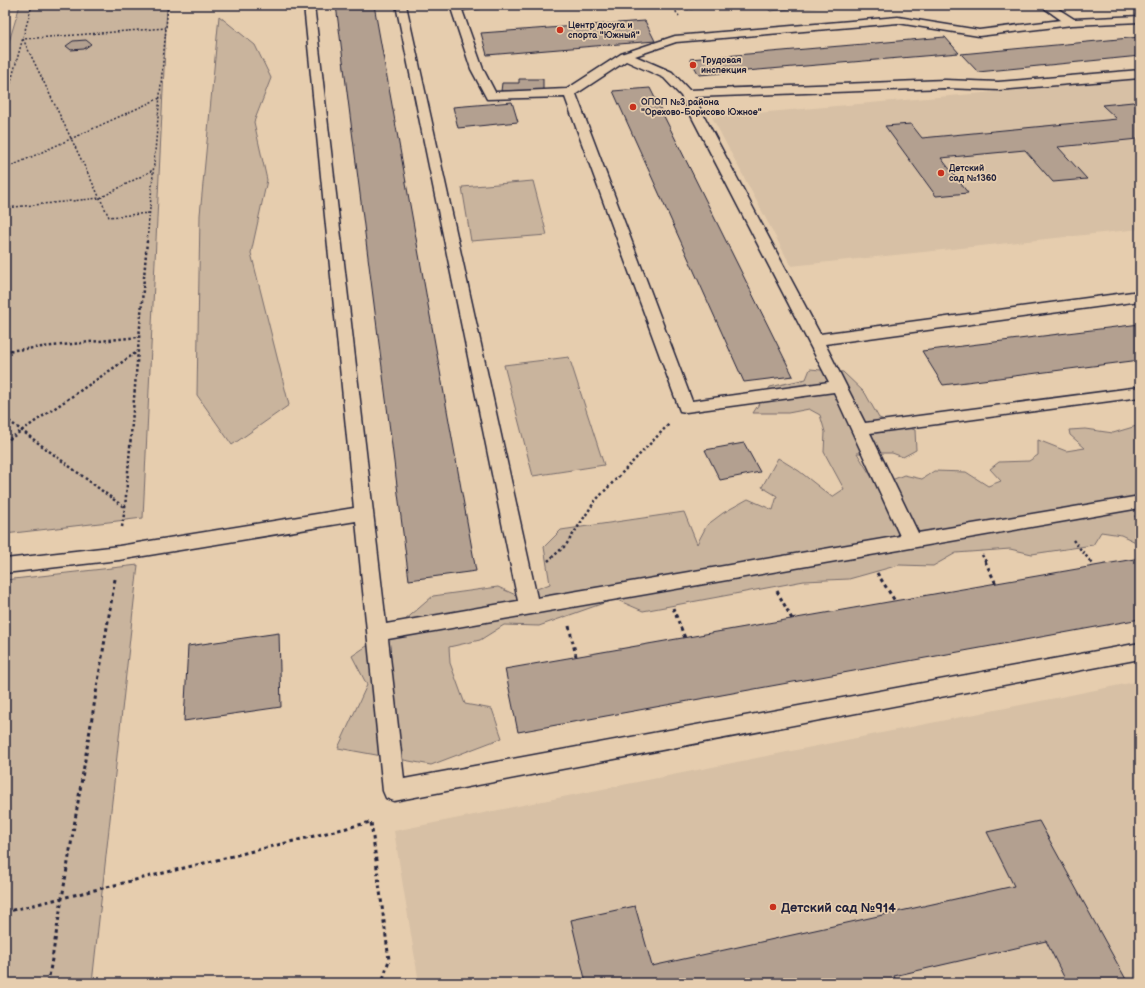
<svg xmlns="http://www.w3.org/2000/svg" width="1145" height="988" font-family="'Balsamiq Sans',sans-serif">
	<rect width="100%" height="100%" fill="#e6cdae"/>
	<filter id="ink" filterUnits="userSpaceOnUse"><feTurbulence type="fractalNoise" baseFrequency=".025" numOctaves="2"/><feDisplacementMap in="SourceGraphic" scale="8" xChannelSelector="R" yChannelSelector="G"/><feConvolveMatrix kernelMatrix="1 2 1 2 8 2 1 2 1" color-interpolation-filters="sRGB"/></filter>
	<g filter="url(#ink)">
		<g fill="#d7c0a5">
			<polygon points="1140,79 1140,229 791,266 712,117"/>
			<polygon points="1140,681 1140,983 419,983 394,831"/>
		</g>
		<g fill="#c9b49d" stroke="#766b6c">
			<polygon points="20,5 167,5 143,518 5,534 5,55"/>
			<polygon points="765,5 834,5 770,11"/>
			<polygon points="219,16 255,45 271,78 254,122 267,180 251,253 289,405 232,445 197,395 200,215"/>
			<polygon points="533,181 547,235 471,241 462,187"/>
			<polygon points="569,357 604,465 533,476 504,365"/>
			<polygon points="810,369 843,372 865,393 879,418 915,430 916,450 903,457 892,453 857,453 877,486 904,475 922,479 934,471 966,472 988,486 1001,481 990,469 999,462 1029,461 1038,455 1038,440 1066,451 1085,448 1070,435 1069,430 1085,429 1113,433 1140,425 1140,455 1137,457 1140,460 1140,516 1134,516 1140,522 1140,544 1121,535 1101,532 1093,545 1032,554 1010,549 956,553 933,566 899,565 849,579 804,581 643,611 615,599 539,626 504,625 480,640 449,647 450,663 465,704 492,709 502,738 431,765 338,748 367,685 352,656 404,621 433,596 498,587 518,596 550,584 544,547 561,530 684,512 697,544 707,525 723,513 748,499 773,510 777,496 762,487 778,458 799,471 832,497 844,489 824,452 825,432 820,415 809,409 788,413 753,413 770,387 806,379"/>
			<polygon points="138,565 92,983 5,983 5,580"/>
		</g>
		<g fill="#b3a090" stroke="#22223b">
			<polygon points="336,5 374,5 476,571 409,580"/>
			<polygon points="645,21 655,41 487,55 481,33"/>
			<polygon points="945,37 959,53 699,75 690,59"/>
			<polygon points="1140,37 1140,56 978,72 961,54"/>
			<polygon points="86,40 91,44 84,49 71,50 66,46 73,41"/>
			<polygon points="519,79 543,79 543,91 501,91 502,83 519,83"/>
			<polygon points="650,88 793,376 744,382 613,91"/>
			<polygon points="512,102 518,122 458,128 453,107"/>
			<polygon points="1133,102 1140,109 1140,141 1138,139 1058,147 1087,179 1053,182 1025,150 941,158 968,193 936,196 885,126 911,124 922,138 1117,119 1102,105"/>
			<polygon points="1140,324 1140,360 943,385 922,351"/>
			<polygon points="744,443 760,472 720,480 705,450"/>
			<polygon points="1140,558 1140,619 518,732 505,669"/>
			<polygon points="279,633 281,707 184,721 188,646"/>
			<polygon points="1039,821 1128,983 1067,983 1046,941 894,976 897,983 586,983 571,920 635,906 652,966 1014,886 987,832"/>
		</g>
		<g fill="none" stroke-linecap="round" stroke-linejoin="round">
			<g stroke="#22223b" stroke-width="3">
				<path id="lane" d="M 304,5 L 314,5 L 386,624 L 518,601 L 396,5 L 406,5 L 537,598 L 900,536 L 834,392 L 686,412 L 680,411 L 565,97 L 487,99 L 471,69 L 450,5 L 485,5 L 480,8 L 462,10 L 483,69 L 495,92 L 567,89 L 621,54 L 675,36 L 898,17 L 979,30 L 1061,20 L 1040,5 L 1052,5 L 1074,19 L 1140,16 L 1140,22 L 1072,25 L 979,36 L 898,23 L 676,42 L 635,56 L 672,72 L 689,90 L 945,80 L 998,82 L 1140,70 L 1140,78 L 998,90 L 945,88 L 694,97 L 820,334 L 1140,291 L 1140,301 L 825,344 L 865,423 L 1140,387 L 1140,397 L 870,433 L 918,533 L 1140,496 L 1140,508 L 388,639 L 404,779 L 1140,643 L 1140,659 L 394,801 L 386,798 L 383,791 L 356,521 L 119,560 L 5,573 L 5,559 L 119,546 L 354,508 ZM 626,61 L 664,78 L 681,96 L 829,382 L 692,401 L 576,94 Z"/>
			</g>
			<g stroke="#22223b" stroke-width="1.5" stroke-dasharray="2 2" stroke-linecap="butt">
				<polyline points="671,5 679,16"/>
				<polyline points="675,10 735,5"/>
				<polyline points="5,103 32,5"/>
				<polyline points="5,169 160,98"/>
				<polyline points="5,208 100,198 153,170"/>
				<polyline points="149,213 109,217 23,39 166,28"/>
				<polyline points="147,242 168,5"/>
			</g>
			<g stroke="#22223b" stroke-width="2.5" stroke-dasharray="2.5 2.5" stroke-linecap="butt">
				<polyline points="5,351 138,337"/>
				<polyline points="5,418 125,508"/>
				<polyline points="5,442 137,352"/>
				<polyline points="122,527 125,508 147,241"/>
				<polyline points="1073,540 1091,562"/>
				<polyline points="982,555 986,562"/>
				<polyline points="548,561 566,545 595,501 670,423"/>
			</g>
			<g stroke="#22223b" stroke-width="3" stroke-dasharray="3.5 3.5" stroke-linecap="butt">
				<polyline points="985,561 996,584"/>
				<polyline points="1090,561 1094,566"/>
				<polyline points="877,573 895,601"/>
				<polyline points="777,591 792,619"/>
				<polyline points="673,608 685,638"/>
				<polyline points="569,626 576,656"/>
				<polyline points="5,912 371,822 389,960 382,983"/>
				<polyline points="48,983 115,579"/>
			</g>
			<use href="#lane" fill="#e6cdae" fill-rule="evenodd"/>
		</g>
	</g>
	<g fill="#c8321e" stroke="#e6cdae" stroke-width="1.5">
		<circle cx="560" cy="30" r="4"/>
		<circle cx="693" cy="65" r="4"/>
		<circle cx="633" cy="107" r="4"/>
		<circle cx="941" cy="173" r="4"/>
		<circle cx="773" cy="907" r="4"/>
	</g>
	<g text-anchor="middle" stroke-width="3.5" stroke-linejoin="round" paint-order="stroke">
		<g font-size="9" font-weight="bold" fill="#22223b" stroke="#e6cdae" text-anchor="start">
			<text x="568" y="28">Центр досуга и<tspan x="568" dy="10">спорта "Южный"</tspan></text>
			<text x="701" y="63">Трудовая<tspan x="701" dy="10">инспекция</tspan></text>
			<text x="641" y="105">ОПОП №3 района<tspan x="641" dy="10">"Орехово-Борисово Южное"</tspan></text>
			<text x="949" y="171">Детский<tspan x="949" dy="10">сад №1360</tspan></text>
		</g>
		<g font-size="13" font-weight="bold" fill="#22223b" stroke="#e6cdae" text-anchor="start">
			<text x="781" y="912">Детский сад №914</text>
		</g>
	</g>
	<rect width="1145" height="988" fill="none" stroke="#e6cdae" stroke-width="20"/>
	<rect x="10" y="10" width="1125" height="968" fill="none" stroke="#22223b" stroke-width="1.5" filter="url(#ink)"/>
</svg>
